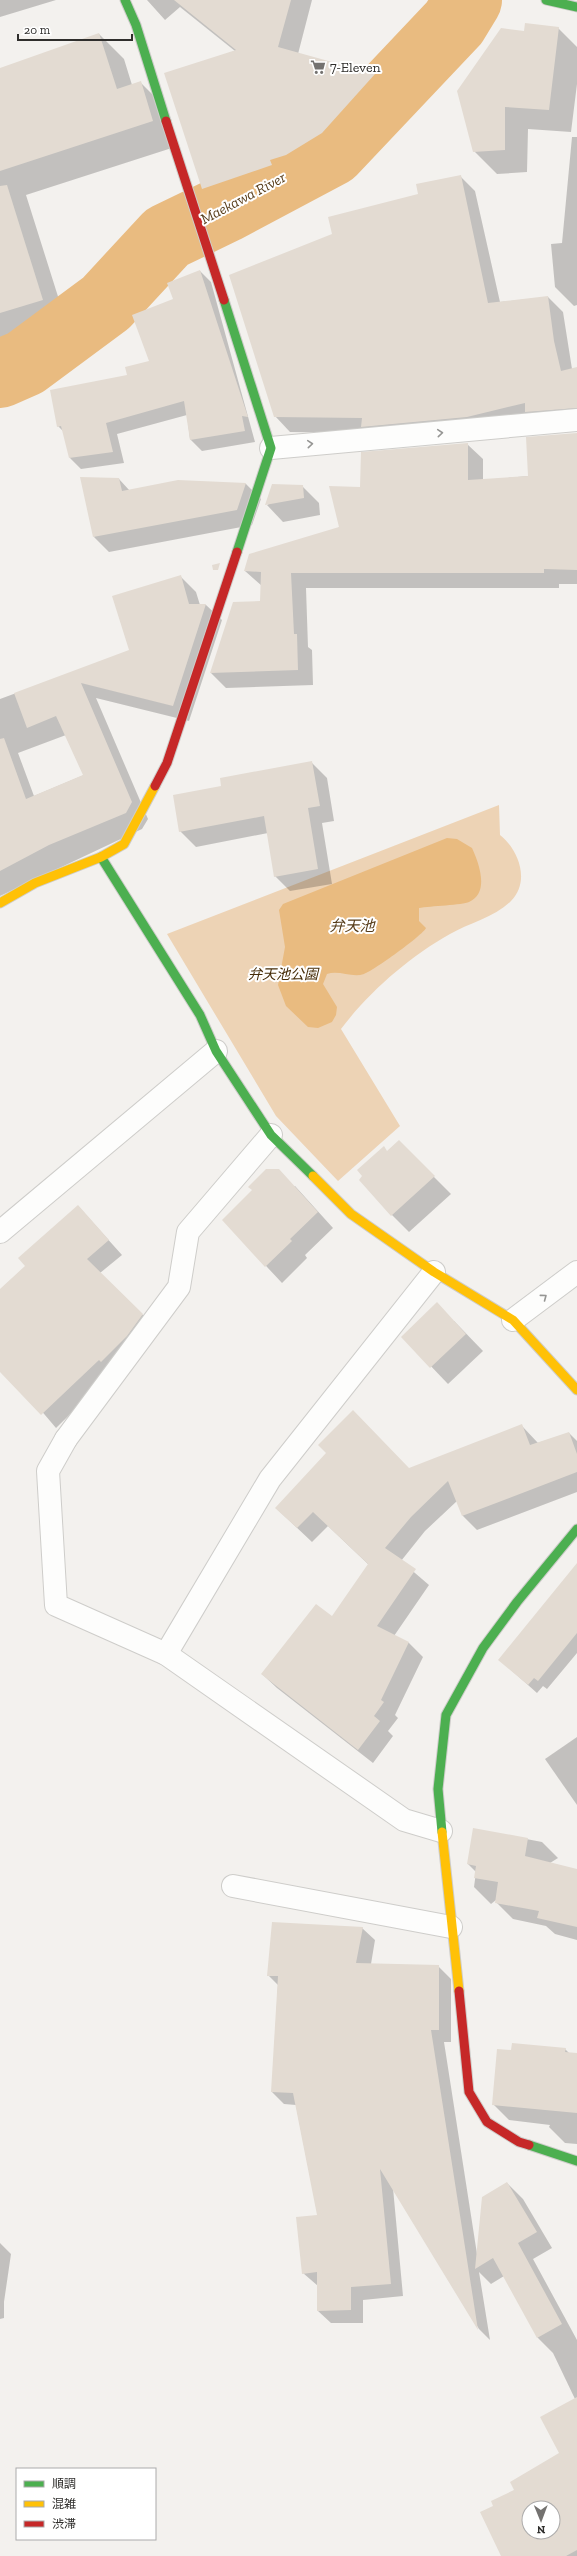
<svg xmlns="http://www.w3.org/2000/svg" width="577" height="2556" font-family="'Zilla Slab','Noto Sans JP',serif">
	<rect width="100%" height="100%" fill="#f3f1ee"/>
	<path fill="#edd3b5" d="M 499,805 L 500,835 C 518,849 531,881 511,901 C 495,917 469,923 450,934 C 409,957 369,992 341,1029 L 400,1126 L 338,1181 L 276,1116 L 167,934 Z"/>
	<path fill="#e9bb80" d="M 447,838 L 457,839 L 472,848 C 479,863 490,893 469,902 C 463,905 430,906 419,908 L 419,921 L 426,928 C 423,935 373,971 364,974 C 352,978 339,970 327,974 L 323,984 L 337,1007 L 336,1015 L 332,1022 L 318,1028 L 308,1027 L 286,1006 L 278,985 L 285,947 L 279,910 L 283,904 Z"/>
	<g fill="#0003" fill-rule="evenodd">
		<polygon points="0,0 56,0 0,17"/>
		<polygon points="147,0 312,0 298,54 374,75 391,91 339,150 303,171 286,177 288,182 220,206 203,189 166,74 235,51 180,7 165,20"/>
		<polygon points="558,28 577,47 577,84 571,132 528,129 527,172 497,174 474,151 525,32"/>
		<polygon points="99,34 124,59 132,85 140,82 165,107 178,146 26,195 67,325 0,346 0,69"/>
		<polygon points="572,137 577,137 577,305 574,306 555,287 551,244 562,243"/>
		<polygon points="460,176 475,191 500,302 548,297 563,312 572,369 577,368 577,425 369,433 290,432 275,416 333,234"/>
		<polygon points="200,271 211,282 255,442 202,451 190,439 187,415 117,434 124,463 81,469 70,458 64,432 58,426 151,361 174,299"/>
		<polygon points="577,434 577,584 559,584 559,588 306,588 308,647 312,650 313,685 226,688 211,673 234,603 261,602 262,586 245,571 340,527 361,488 467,444 483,459 483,480 529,476"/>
		<polygon points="119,479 130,491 178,481 246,484 261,499 252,525 109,552 94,537"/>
		<polygon points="302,486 319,503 320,515 283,522 267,505"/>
		<path d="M 180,576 L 196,592 L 200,605 L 206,605 L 222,620 L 189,721 L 96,698 L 148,819 L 142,829 L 0,896 L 0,699 L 130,651 ZM 66,735 L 84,775 L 34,796 L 18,753 Z"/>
		<polygon points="311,762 327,778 334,821 322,823 332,884 290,891 275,876 268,833 196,847 180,831 222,787"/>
		<polygon points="399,1142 451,1194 409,1232 392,1215 388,1152"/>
		<polygon points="295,1186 333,1228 305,1255 307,1258 282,1283 223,1220"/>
		<polygon points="78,1206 122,1255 100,1273 157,1329 56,1428 0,1362 0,1290 26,1266"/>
		<polygon points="454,1321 483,1351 448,1384 403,1337"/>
		<polygon points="522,1426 538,1443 569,1433 577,1441 577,1492 477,1530 463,1516 457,1501 425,1531 401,1561 429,1585 394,1636 409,1643 423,1657 395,1715 398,1718 388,1731 393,1736 373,1763 277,1688 262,1674 333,1618 369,1565 328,1526 312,1542 276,1508 409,1469"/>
		<polygon points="577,1591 577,1653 547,1689 543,1686 537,1693 500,1660"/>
		<polygon points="577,1737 577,1805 545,1759"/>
		<polygon points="474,1829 542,1842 558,1858 550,1863 577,1870 577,1940 555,1934 546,1926 513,1919 496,1902 496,1900 491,1904 474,1887 476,1872 468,1864"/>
		<path d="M 362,1928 L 375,1940 L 371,1964 L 438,1966 L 451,1979 L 451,2042 L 444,2042 L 477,2254 L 507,2183 L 523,2199 L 552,2248 L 533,2259 L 577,2340 L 577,2556 L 503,2556 L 494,2506 L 561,2454 L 575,2399 L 553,2353 L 538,2338 L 504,2276 L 491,2284 L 479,2272 L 490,2340 L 479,2329 L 393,2188 L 403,2296 L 363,2300 L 363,2323 L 331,2323 L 318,2311 L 318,2286 L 303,2273 L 318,2216 L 296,2105 L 284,2104 L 272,2092 L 278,1985 L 268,1975 ZM 529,2508 L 553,2508 L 553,2532 L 529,2532 Z"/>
		<polygon points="565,2049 569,2053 577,2054 577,2144 565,2143 549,2127 550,2125 509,2120 493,2104"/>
		<polygon points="0,2243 11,2254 4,2302 4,2318 0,2319"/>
	</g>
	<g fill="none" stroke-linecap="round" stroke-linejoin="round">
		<polyline stroke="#e9bb80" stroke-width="68" points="0,374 25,363 106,303 167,237 225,209 332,152 454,23 468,0"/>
	</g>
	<g fill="#e3dbd2" fill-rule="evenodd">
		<polygon points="174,0 291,0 278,47 375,74 322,133 286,155 270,160 272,165 202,189 164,73 236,50"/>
		<polygon points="525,23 559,27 549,110 505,107 505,150 473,152 457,91 501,28 524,31"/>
		<polygon points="99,33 117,89 141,81 153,121 0,171 0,68"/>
		<polygon points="461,175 488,303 548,296 554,341 561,371 577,367 577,408 525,412 525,403 467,417 361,427 362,418 274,417 229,275 332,234 328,217 418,194 416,184"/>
		<polygon points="7,185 43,300 0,313 0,186"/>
		<polygon points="200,270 248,417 242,416 245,431 190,440 184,401 106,423 113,452 69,458 61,426 57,427 50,390 127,375 125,367 149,361 132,315 173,299 167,283"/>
		<polygon points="577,433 577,570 544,569 544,573 291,573 294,634 297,634 298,670 210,673 233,602 260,601 261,572 244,571 249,554 339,527 329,486 360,487 361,452 468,443 468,480 528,476 526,437"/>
		<polygon points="80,477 119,478 122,491 178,480 246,483 237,510 93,537"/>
		<polygon points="272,484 303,485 304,498 265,505"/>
		<polygon points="220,563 218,570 213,570 212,565"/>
		<polygon points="181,575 189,604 206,604 173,706 81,683 132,802 126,813 49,845 0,871 0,739 4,738 26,799 83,775 56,716 27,728 14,693 129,650 112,596"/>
		<polygon points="312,761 320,806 308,808 318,869 274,877 264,816 179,832 173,795 221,786 220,778"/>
		<polygon points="399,1140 435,1176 391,1216 359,1180 362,1176 357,1170 384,1146 387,1151"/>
		<polygon points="266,1169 279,1169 318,1212 290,1239 292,1241 265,1267 222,1220 252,1190 248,1187"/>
		<polygon points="78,1205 109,1240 87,1259 143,1314 127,1336 101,1362 99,1360 41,1415 0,1372 0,1289 25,1266 18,1258"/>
		<polygon points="437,1302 466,1334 430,1368 401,1337"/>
		<polygon points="353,1410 409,1468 522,1424 530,1445 569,1432 577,1454 577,1472 462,1516 448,1481 411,1517 385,1548 416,1569 377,1626 409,1642 381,1700 384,1702 374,1716 380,1721 358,1750 261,1674 316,1604 332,1616 368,1564 313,1512 297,1528 275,1508 326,1453 318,1445"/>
		<polygon points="577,1563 577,1633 538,1681 534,1678 528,1685 498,1660"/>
		<polygon points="473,1828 528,1838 525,1856 577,1869 577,1927 537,1918 539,1911 495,1903 498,1882 474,1878 476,1866 467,1864"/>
		<polygon points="272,1922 363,1927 356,1963 439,1965 439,2030 431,2030 478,2330 380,2169 391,2284 351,2287 351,2310 317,2311 317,2272 302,2274 296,2217 317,2215 293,2093 271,2092 278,1976 267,1976"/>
		<polygon points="512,2043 566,2048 565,2052 577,2053 577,2113 492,2105 497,2049 511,2050"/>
		<polygon points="507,2182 537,2232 518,2243 562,2324 537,2338 493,2258 475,2269 482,2197"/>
		<path d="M 577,2397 L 577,2550 L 566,2556 L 501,2556 L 480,2512 L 493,2506 L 491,2501 L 514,2490 L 510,2482 L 559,2453 L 540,2417 ZM 529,2508 L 553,2508 L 553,2532 L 529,2532 Z"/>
	</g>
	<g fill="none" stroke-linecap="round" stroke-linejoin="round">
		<g stroke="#cecdca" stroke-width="24">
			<g id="lane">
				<polyline points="66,1439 48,1471 56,1605 166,1654 404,1820 441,1831"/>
				<polyline points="166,1654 270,1479 434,1272"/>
				<polyline points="233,1886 451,1927"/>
			</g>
		</g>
		<g stroke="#cecdca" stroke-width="24">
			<g id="street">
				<polyline points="271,448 577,420"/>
				<polyline points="0,1232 216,1051"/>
				<polyline points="513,1320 577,1272"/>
				<polyline points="66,1439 179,1287 188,1232 271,1135"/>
			</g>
		</g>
		<g stroke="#cecdca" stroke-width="11">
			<g id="fast">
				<polyline points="125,0 136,25 166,121"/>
				<polyline points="546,0 577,7"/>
				<polyline points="224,300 271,448 237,552"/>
				<polyline points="101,857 200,1015 216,1051 271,1135 313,1176"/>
				<polyline points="442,1832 438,1789 446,1715 483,1648 517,1602 577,1529"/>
				<polyline points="529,2145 577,2161"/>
			</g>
		</g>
		<g stroke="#cecdca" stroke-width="11">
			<g id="slow">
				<polyline points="0,903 35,883 101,857 124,844 155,786"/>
				<polyline points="313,1176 351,1214 434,1272 513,1320 577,1390"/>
				<polyline points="442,1832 459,1991"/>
			</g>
		</g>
		<g stroke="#cecdca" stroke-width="11">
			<g id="jam">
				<polyline points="166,121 224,300"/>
				<polyline points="155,786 167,763 237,552"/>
				<polyline points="459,1991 469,2092 487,2122 519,2142 529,2145"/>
			</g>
		</g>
		<use href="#lane" stroke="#fdfdfc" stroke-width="22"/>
		<use href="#street" stroke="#fdfdfc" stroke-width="22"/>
		<use href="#fast" stroke="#4caf50" stroke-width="9"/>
		<use href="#slow" stroke="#ffc107" stroke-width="9"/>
		<use href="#jam" stroke="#c62828" stroke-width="9"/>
	</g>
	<defs><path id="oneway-chevron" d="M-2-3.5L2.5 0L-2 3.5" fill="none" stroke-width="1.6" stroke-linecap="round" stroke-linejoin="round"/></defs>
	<g stroke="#969694">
		<use href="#oneway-chevron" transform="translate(440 433) rotate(-5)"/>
		<use href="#oneway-chevron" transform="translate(310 444) rotate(-5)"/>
		<use href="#oneway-chevron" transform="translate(544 1297) rotate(-37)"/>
	</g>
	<defs>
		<g id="supermarket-bare" transform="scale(1.2)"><path d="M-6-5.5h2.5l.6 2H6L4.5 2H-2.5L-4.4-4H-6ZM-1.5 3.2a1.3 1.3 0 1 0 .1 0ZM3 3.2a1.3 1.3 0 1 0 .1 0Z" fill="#747270" stroke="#fff" stroke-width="2.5" paint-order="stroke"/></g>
	</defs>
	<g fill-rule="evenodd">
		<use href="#supermarket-bare" x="318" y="67"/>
	</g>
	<g text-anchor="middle" stroke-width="4" stroke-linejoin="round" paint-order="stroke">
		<g font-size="14" fill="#2f2e2c" stroke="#fff" text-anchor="start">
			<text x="330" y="72">7-Eleven</text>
		</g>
		<g font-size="14" font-style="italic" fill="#462c07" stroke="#fff">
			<text x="283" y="979">弁天池公園</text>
		</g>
		<g font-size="15" font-style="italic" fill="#573c19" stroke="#fff">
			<text transform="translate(243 198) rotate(-28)" y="5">Maekawa River</text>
			<text x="352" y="931">弁天池</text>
		</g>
	</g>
	<rect x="16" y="2468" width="140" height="72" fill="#ffffff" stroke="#acabab"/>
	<rect x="24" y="2481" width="20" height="6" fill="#4caf50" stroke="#acabab"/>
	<text x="52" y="2488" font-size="12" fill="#2f2e2c">順調</text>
	<rect x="24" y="2501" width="20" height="6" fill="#ffc107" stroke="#acabab"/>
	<text x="52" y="2508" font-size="12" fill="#2f2e2c">混雑</text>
	<rect x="24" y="2521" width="20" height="6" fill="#c62828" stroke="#acabab"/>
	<text x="52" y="2528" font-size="12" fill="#2f2e2c">渋滞</text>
	<g transform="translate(541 2520) rotate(179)"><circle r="19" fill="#ffffff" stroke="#acabab"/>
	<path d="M0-3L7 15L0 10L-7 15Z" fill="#747270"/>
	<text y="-6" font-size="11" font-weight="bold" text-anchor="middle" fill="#2f2e2c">N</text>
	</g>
	<path d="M18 34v6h114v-6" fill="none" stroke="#2f2e2c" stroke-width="2"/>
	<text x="24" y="34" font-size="12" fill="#2f2e2c" stroke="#ffffff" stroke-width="3" paint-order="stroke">20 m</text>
</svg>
